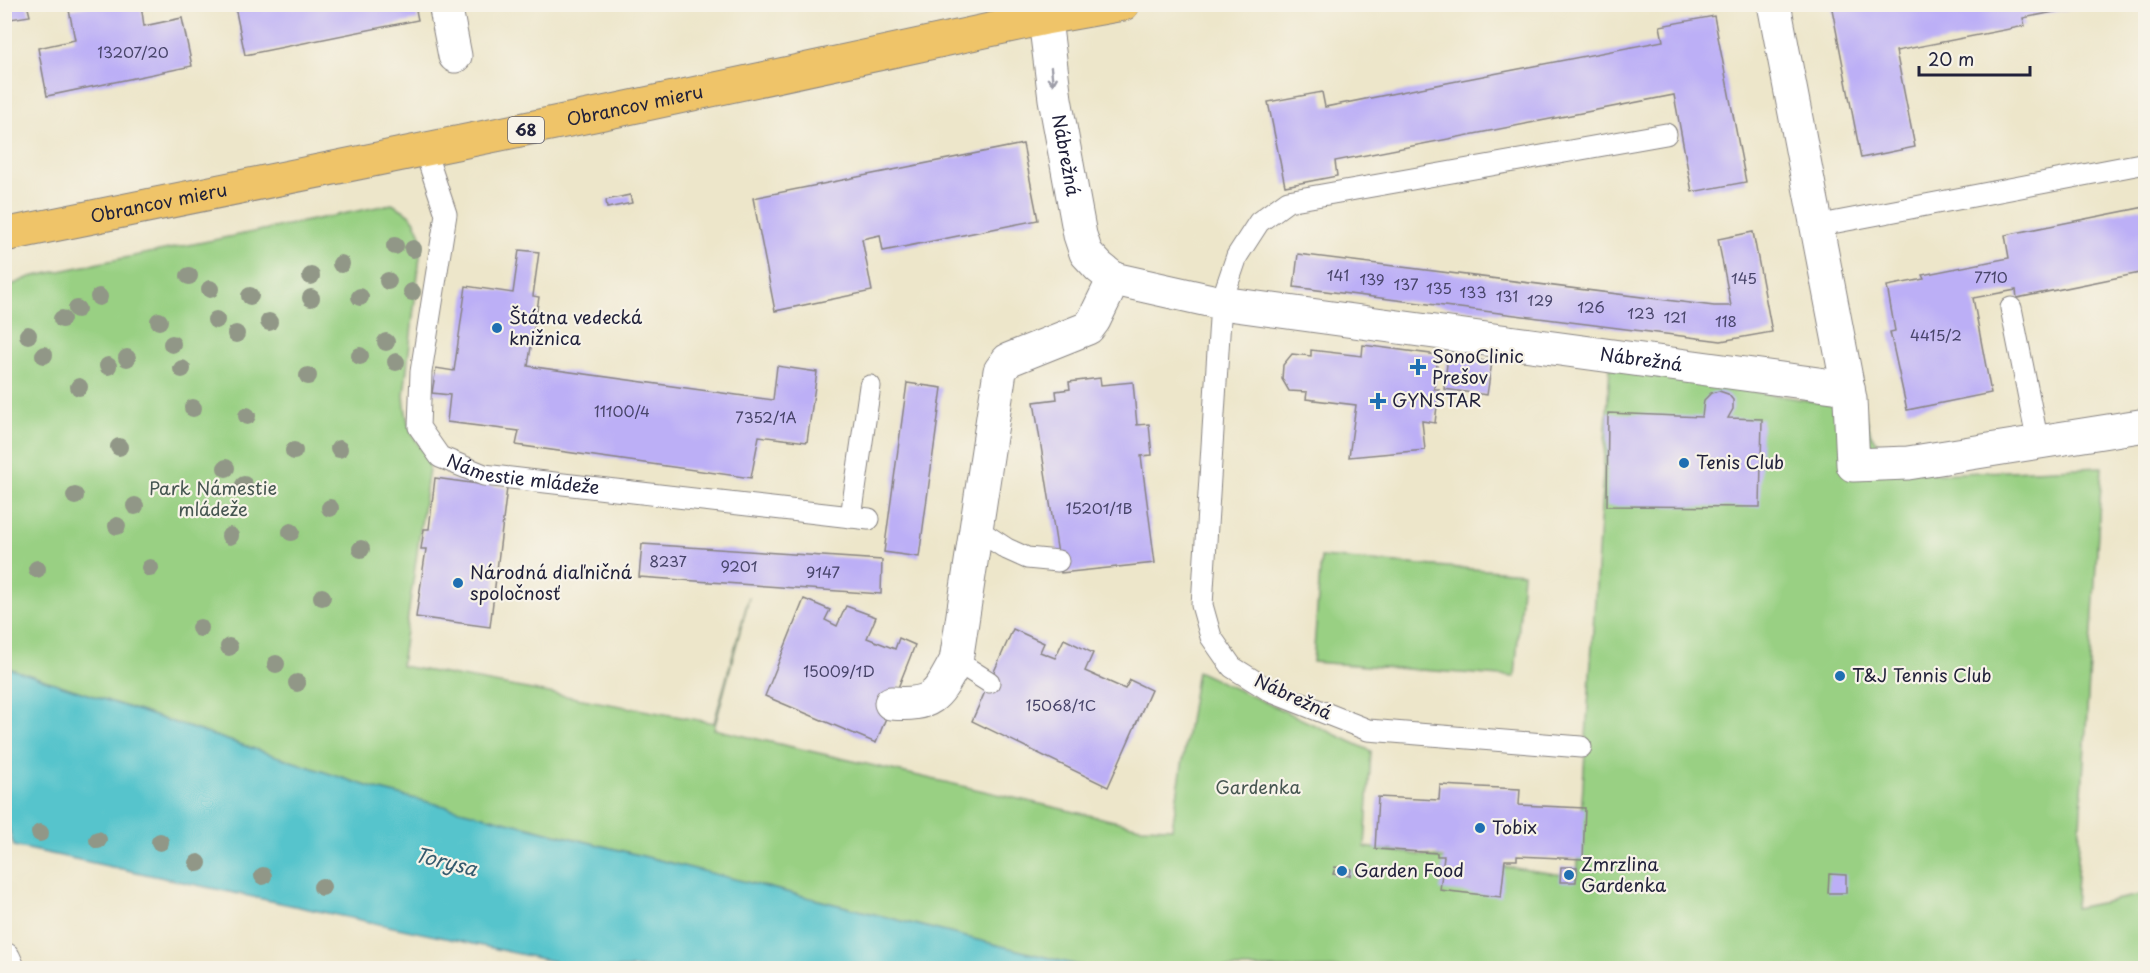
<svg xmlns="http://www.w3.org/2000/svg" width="2150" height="973" font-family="'Playpen Sans',sans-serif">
	<rect width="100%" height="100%" fill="#f7f3e8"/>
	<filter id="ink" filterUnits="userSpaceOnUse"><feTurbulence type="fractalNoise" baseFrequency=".0167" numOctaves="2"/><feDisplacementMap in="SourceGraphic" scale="12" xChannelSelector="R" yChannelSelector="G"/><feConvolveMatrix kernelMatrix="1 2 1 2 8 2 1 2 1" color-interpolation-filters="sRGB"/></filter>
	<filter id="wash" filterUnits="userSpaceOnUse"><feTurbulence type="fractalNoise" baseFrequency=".008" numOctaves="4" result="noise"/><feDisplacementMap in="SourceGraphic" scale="24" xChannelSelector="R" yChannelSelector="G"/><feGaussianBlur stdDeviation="1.35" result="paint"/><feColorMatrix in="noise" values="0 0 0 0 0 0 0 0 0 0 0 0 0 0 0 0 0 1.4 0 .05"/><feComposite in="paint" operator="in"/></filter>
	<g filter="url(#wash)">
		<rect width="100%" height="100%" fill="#ede6ca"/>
		<g fill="#99d083" stroke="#5e795f" stroke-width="1.5">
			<path d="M 392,204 C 412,214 416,219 422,239 L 404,395 C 406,427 412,436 430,461 L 401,666 L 714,723 L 749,597 L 714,729 L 1140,827 L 1172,828 L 1197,671 L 1371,751 L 1365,847 L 1577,877 L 1610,367 L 1864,410 L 1871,435 L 1897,463 L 1935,474 L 2102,467 L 2075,908 L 2145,894 L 2145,968 L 1089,968 L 376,789 L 5,667 L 5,288 L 30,277 Z"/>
			<polygon points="1321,557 1523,573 1515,677 1313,662"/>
		</g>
		<polygon fill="#57c4cc" stroke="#3c7384" stroke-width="1.5" points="5,667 376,789 1089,968 585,968 14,846 5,816"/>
		<g id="blocks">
			<g fill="#bcaff6">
				<polygon points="4,4 27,4 30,16 4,20"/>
				<polygon points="99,4 141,4 144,26 182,18 192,66 47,96 38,48 75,40 69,10"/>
				<polygon points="1831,4 2085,4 2085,6 2023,18 2025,26 1896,51 1915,147 1861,158"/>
				<polygon points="248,5 415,5 418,20 245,55 235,7"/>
				<polygon points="1714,16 1746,182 1692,192 1674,95 1335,161 1337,176 1285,186 1268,102 1322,92 1325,107 1421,88 1663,41 1660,26"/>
				<polygon points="1023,144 1038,220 883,251 880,235 862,239 872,291 775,311 753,198"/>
				<polygon points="630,195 632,203 607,208 606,200"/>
				<polygon points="2145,207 2145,272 2017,298 2016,290 1973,298 1991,393 1907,410 1890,332 1895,331 1887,286 1924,279 1922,275 2009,258 2005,235"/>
				<polygon points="1753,232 1772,332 1721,341 1294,287 1298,254 1714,306 1731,306 1718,239"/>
				<polygon points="519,250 539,252 533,296 539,297 528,366 773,400 777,366 817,372 807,442 759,436 751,478 516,445 519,431 447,422 450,395 432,393 436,368 454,371 466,286 513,293"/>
				<polygon points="1363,345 1438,355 1434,389 1439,389 1435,423 1422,421 1425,450 1349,457 1356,405 1306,399 1307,392 1289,391 1282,379 1283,365 1292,354 1311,356 1311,350 1362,356"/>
				<polygon points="1448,356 1492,362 1487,395 1444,389"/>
				<polygon points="1100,378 1101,385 1133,382 1137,425 1149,424 1152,455 1141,456 1155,563 1061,573 1034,402 1057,399 1056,391 1070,389 1069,382"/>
				<polygon points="907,383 942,388 919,557 884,552"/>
				<polygon points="1719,391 1728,394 1733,400 1733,409 1728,418 1762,419 1760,507 1607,506 1608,413 1702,417 1704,400 1711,393"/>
				<polygon points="435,478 507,488 490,627 416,617 426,549 421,549 424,529 429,529"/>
				<polygon points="642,544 882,560 881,594 639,577"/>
				<polygon points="804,599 830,610 825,620 837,626 846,606 876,617 867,638 895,649 899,638 915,645 876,743 765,696"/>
				<polygon points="1013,629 1044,643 1040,652 1055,658 1064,639 1093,653 1085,671 1125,689 1130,680 1151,690 1108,787 972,721"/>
				<polygon points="1440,785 1520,789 1519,805 1585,808 1583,859 1517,856 1517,860 1505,860 1501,897 1440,890 1444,856 1437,856 1437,853 1375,849 1378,797 1439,800"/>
				<polygon points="1335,867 1351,869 1350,876 1333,874"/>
				<polygon points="1561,867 1577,867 1576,882 1560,882"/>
				<polygon points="1829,874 1846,875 1846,893 1828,893"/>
			</g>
		</g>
	</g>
	<g filter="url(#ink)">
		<use href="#blocks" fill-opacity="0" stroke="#888482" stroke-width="1.5"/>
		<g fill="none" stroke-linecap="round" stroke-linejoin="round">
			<g stroke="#888482" stroke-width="23">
				<g id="service">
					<path id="s1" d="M 425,151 L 446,214 L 421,372 L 419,427 L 440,457 L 484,475 L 869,519"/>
					<polyline points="1816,226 2146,163"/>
					<polyline points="2011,308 2038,443"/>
					<polyline points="851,517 870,386"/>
					<polyline points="975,528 1007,549 1027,558 1058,561"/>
					<polyline points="956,661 989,682"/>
					<polyline points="1581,747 1368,730 1272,692 1232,667 1211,637 1202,605 1221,303 1237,256 1259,222 1288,201 1666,134"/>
				</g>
			</g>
			<g stroke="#888482" stroke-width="35">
				<g id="minor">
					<polyline points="445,4 455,56"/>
					<path id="s2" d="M 1043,4 L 1055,99 L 1080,235 L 1086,253 L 1099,267 L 1114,279 L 1221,303 L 1848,388"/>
					<polyline points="1774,4 1850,399 1853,465 1908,463 2146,425"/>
					<path d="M 891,703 C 934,706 937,696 956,661 L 1000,371 L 1008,360 L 1088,328 L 1094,320 L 1114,279"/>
					<polyline points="4,959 8,968"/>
				</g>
			</g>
			<g stroke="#888482" stroke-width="35">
				<g id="primary">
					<path id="s3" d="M 4,235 L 618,110 L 1045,18 L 1123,4"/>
				</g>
			</g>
			<use href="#service" stroke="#fff" stroke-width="21"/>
			<use href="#minor" stroke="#fff" stroke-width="33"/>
			<use href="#primary" stroke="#efc469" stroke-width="33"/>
		</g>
		<g fill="#919787">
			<circle cx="395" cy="246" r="9"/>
			<circle cx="413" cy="249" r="9"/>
			<circle cx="341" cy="264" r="9"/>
			<circle cx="189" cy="276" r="9"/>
			<circle cx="311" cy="276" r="9"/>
			<circle cx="388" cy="281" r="9"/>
			<circle cx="210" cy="289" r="9"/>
			<circle cx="412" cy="292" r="9"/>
			<circle cx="250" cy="296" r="9"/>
			<circle cx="99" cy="297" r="9"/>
			<circle cx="360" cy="297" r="9"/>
			<circle cx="311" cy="298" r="9"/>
			<circle cx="77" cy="309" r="9"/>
			<circle cx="62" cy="319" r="9"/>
			<circle cx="216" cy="320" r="9"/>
			<circle cx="159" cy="321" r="9"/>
			<circle cx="269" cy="322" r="9"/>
			<circle cx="236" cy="334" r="9"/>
			<circle cx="28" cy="335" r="9"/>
			<circle cx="386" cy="342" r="9"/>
			<circle cx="172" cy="344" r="9"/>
			<circle cx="44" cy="355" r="9"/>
			<circle cx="360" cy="356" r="9"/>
			<circle cx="127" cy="358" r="9"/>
			<circle cx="396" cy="362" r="9"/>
			<circle cx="108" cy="366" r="9"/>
			<circle cx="182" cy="369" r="9"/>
			<circle cx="308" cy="376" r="9"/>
			<circle cx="79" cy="387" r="9"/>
			<circle cx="193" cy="408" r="9"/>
			<circle cx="247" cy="416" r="9"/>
			<circle cx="119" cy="447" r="9"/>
			<circle cx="339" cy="449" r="9"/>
			<circle cx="294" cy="451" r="9"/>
			<circle cx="226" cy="468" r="9"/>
			<circle cx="244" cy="485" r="9"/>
			<circle cx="75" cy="496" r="9"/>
			<circle cx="135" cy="506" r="9"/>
			<circle cx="330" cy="508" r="9"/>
			<circle cx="117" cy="526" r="9"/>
			<circle cx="291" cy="532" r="9"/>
			<circle cx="230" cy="536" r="9"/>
			<circle cx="361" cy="549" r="9"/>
			<circle cx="150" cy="568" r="9"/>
			<circle cx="37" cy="569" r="9"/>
			<circle cx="322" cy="597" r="9"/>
			<circle cx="200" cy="628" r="9"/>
			<circle cx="229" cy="647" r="9"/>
			<circle cx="276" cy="664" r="9"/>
			<circle cx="297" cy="683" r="9"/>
			<circle cx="40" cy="833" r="9"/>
			<circle cx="98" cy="840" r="9"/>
			<circle cx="160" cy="842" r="9"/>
			<circle cx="198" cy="863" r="9"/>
			<circle cx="263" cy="876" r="9"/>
			<circle cx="322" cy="887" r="9"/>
		</g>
		<defs><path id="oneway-shaft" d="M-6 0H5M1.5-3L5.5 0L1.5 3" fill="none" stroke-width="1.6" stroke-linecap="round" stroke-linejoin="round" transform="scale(1.5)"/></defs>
		<use stroke="#9c9ca7" href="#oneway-shaft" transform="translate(1052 76) rotate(83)"/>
	</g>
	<g fill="#1f6fb2" stroke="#f7f3e8" stroke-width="2">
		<circle cx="497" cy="328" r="6"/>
		<path d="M1415 358h6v6h6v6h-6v6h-6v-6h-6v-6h6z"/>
		<path d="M1375 392h6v6h6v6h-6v6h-6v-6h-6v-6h6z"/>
		<circle cx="1684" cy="463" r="6"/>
		<circle cx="458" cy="583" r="6"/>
		<circle cx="1840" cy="676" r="6"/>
		<circle cx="1480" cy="828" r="6"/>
		<circle cx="1342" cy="871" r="6"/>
		<circle cx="1569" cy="875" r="6"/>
	</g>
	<g text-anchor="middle" stroke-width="4.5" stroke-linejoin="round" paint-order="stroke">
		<g font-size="15" fill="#48456a">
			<text x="133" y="58">13207/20</text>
			<text x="1338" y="281">141</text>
			<text x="1991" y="283">7710</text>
			<text x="1744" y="284">145</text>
			<text x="1372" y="285">139</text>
			<text x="1406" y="290">137</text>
			<text x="1439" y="294">135</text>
			<text x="1473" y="298">133</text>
			<text x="1507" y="302">131</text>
			<text x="1540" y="306">129</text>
			<text x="1591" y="313">126</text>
			<text x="1641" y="319">123</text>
			<text x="1675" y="323">121</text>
			<text x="1726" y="327">118</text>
			<text x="1936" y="341">4415/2</text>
			<text x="622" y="417">11100/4</text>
			<text x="766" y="423">7352/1A</text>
			<text x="1099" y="514">15201/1B</text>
			<text x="668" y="567">8237</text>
			<text x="739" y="572">9201</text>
			<text x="823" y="578">9147</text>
			<text x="839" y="677">15009/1D</text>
			<text x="1061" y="711">15068/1C</text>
		</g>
		<rect fill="#f7f3e8" stroke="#62616f" stroke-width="1.5" x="508" y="117" width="36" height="26" rx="4.5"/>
		<g font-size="16" font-weight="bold" fill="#22223b">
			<text x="526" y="136">68</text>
		</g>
		<g font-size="18" fill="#22223b" stroke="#f7f3e8">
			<text dy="6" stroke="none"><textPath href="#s3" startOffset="644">Obrancov mieru</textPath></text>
			<text dy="6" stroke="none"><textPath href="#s2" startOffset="153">Nábrežná</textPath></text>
			<text dy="6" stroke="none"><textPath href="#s3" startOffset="158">Obrancov mieru</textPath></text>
			<text dy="6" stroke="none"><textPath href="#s2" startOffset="825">Nábrežná</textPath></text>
			<text dy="6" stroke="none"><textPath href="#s1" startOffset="404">Námestie mládeže</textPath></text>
			<text transform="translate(1293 697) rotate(25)" y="6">Nábrežná</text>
		</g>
		<g font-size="18" fill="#22223b" stroke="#f7f3e8" text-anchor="start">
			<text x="509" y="324">Štátna vedecká<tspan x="509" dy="21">knižnica</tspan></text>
			<text x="1432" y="363">SonoClinic<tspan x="1432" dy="21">Prešov</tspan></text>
			<text x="1392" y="407">GYNSTAR</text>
			<text x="1696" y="469">Tenis Club</text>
			<text x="470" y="579">Národná diaľničná<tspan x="470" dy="21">spoločnosť</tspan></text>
			<text x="1852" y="682">T&amp;J Tennis Club</text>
			<text x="1492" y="834">Tobix</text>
			<text x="1581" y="871">Zmrzlina<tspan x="1581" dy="21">Gardenka</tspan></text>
			<text x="1354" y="877">Garden Food</text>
		</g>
		<g font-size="18" fill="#465651" stroke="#f7f3e8">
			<text x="213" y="495">Park Námestie<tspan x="213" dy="21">mládeže</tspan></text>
			<text x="1258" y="794">Gardenka</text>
		</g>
		<g font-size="20" font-style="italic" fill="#355b6e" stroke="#f7f3e8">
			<text transform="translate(446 862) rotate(14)" y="7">Torysa</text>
		</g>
	</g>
	<rect width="2150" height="973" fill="none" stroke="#f7f3e8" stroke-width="24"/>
	<path d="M1919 66v9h111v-9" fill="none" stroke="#22223b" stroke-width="3"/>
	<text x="1928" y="66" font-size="18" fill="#22223b" stroke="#f7f3e8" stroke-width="4.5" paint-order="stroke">20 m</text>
</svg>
